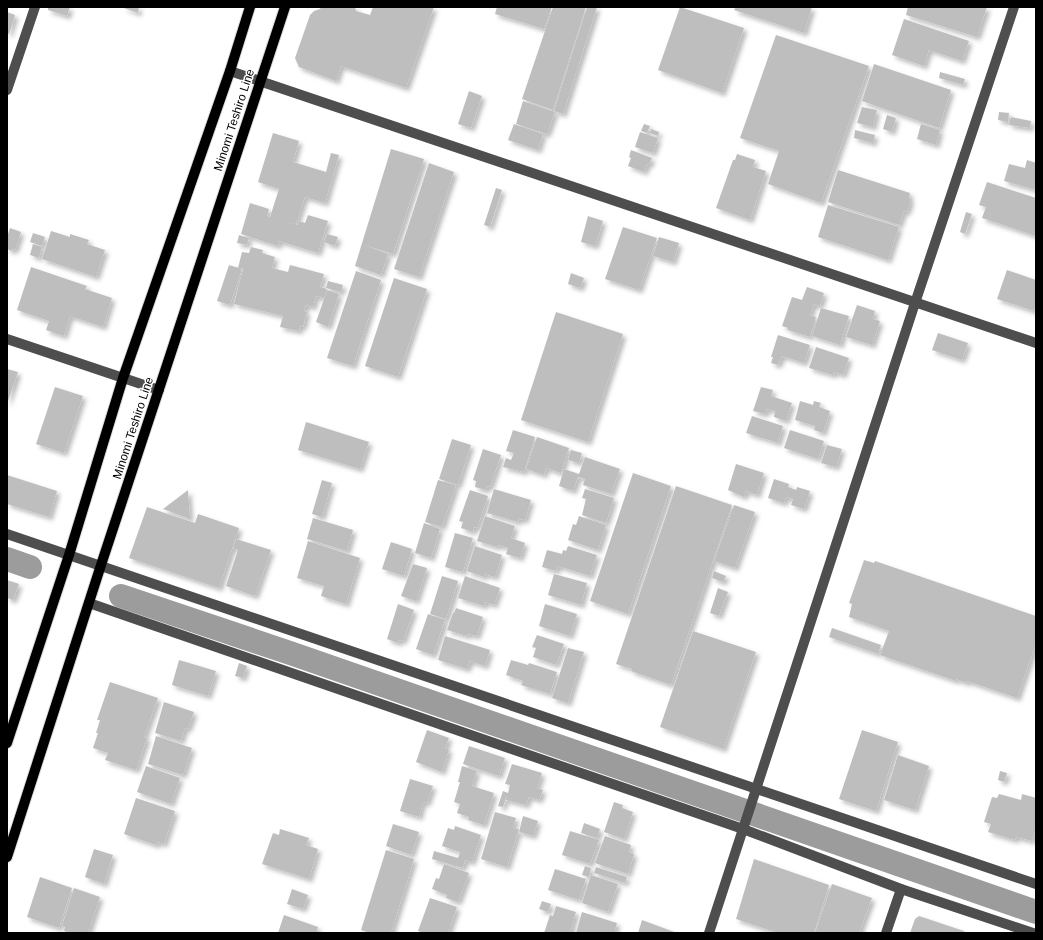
<svg xmlns="http://www.w3.org/2000/svg" width="1043" height="940" font-family="Helvetica,sans-serif">
	<defs>
		<filter id="shadow"><feDropShadow dx="3.5" dy="3.5" stdDeviation="2" flood-color="#0004"/></filter>
	</defs>
	<rect width="100%" height="100%" fill="#fff"/>
	<g fill="none" stroke-linecap="round" stroke-linejoin="round">
		<g stroke="#9c9c9c" stroke-width="24">
			<polyline points="7,559 30,567"/>
			<polyline points="121,596 293,654 1036,912"/>
		</g>
	</g>
	<g fill="#bebebe" filter="url(#shadow)">
		<polygon points="48,7 70,7 67,16 48,10"/>
		<polygon points="121,7 139,7 138,13"/>
		<polygon points="321,7 355,7 356,11 370,15 373,7 434,7 406,88 341,66 336,81 299,67 295,58 309,18 310,15 314,11 320,9"/>
		<polygon points="497,7 552,7 544,29 495,14"/>
		<polygon points="553,7 586,7 553,110 522,99"/>
		<polygon points="587,7 597,7 563,114 554,111"/>
		<polygon points="680,7 744,28 722,93 658,70"/>
		<polygon points="736,7 812,7 804,33 734,10"/>
		<polygon points="908,7 987,7 977,37 906,15"/>
		<polygon points="7,12 15,15 9,34 7,33"/>
		<polygon points="904,19 969,41 962,61 929,50 924,66 892,55"/>
		<polygon points="776,35 869,66 821,203 768,184 779,151 740,138"/>
		<polygon points="874,64 951,90 939,128 862,101"/>
		<polygon points="940,72 965,79 963,85 939,78"/>
		<polygon points="469,91 482,96 471,128 458,124"/>
		<polygon points="523,101 555,112 547,134 516,124"/>
		<polygon points="862,107 877,110 873,127 857,123"/>
		<polygon points="999,112 1009,113 1008,122 998,120"/>
		<polygon points="887,115 896,118 892,132 883,129"/>
		<polygon points="1011,117 1031,121 1030,128 1009,125"/>
		<polygon points="514,124 543,134 538,150 508,140"/>
		<polygon points="644,124 650,126 647,133 641,131"/>
		<polygon points="921,124 940,130 936,145 917,139"/>
		<polygon points="651,129 659,132 658,136 650,133"/>
		<polygon points="855,130 875,135 873,143 854,138"/>
		<polygon points="640,132 658,138 653,153 635,147"/>
		<polygon points="273,133 299,141 293,162 326,172 331,153 339,155 325,203 305,197 296,224 285,221 298,225 299,221 305,223 308,215 328,221 318,253 279,241 278,246 241,234 250,203 269,209 267,216 270,217 279,189 258,182"/>
		<polygon points="391,149 424,159 393,254 364,245 388,254 381,275 355,266"/>
		<polygon points="631,150 652,158 649,165 647,164 644,172 628,166 631,158 629,157"/>
		<polygon points="737,154 755,160 753,167 766,171 750,220 716,208 733,160 735,160"/>
		<polygon points="1027,160 1036,163 1036,190 1004,181 1009,164 1025,168"/>
		<polygon points="429,163 454,172 419,277 394,269"/>
		<polygon points="838,170 910,193 909,199 911,199 907,212 904,211 899,225 828,202"/>
		<polygon points="987,182 1036,198 1036,236 982,218 986,207 979,205"/>
		<polygon points="496,188 502,190 490,227 484,225"/>
		<polygon points="828,205 899,227 888,260 818,237"/>
		<polygon points="966,212 972,214 965,234 960,232"/>
		<polygon points="588,216 603,221 595,246 581,242"/>
		<polygon points="623,227 657,238 639,290 605,279"/>
		<polygon points="10,228 21,232 15,250 12,249 12,251 7,249 7,237"/>
		<polygon points="51,231 70,237 70,234 89,240 87,244 105,250 96,277 42,259"/>
		<polygon points="33,233 45,237 42,246 30,242"/>
		<polygon points="327,234 338,237 335,246 324,242"/>
		<polygon points="239,235 249,238 247,245 237,243"/>
		<polygon points="659,237 679,243 673,262 653,256"/>
		<polygon points="33,244 42,247 39,258 30,255"/>
		<polygon points="251,247 263,250 262,253 275,257 272,268 288,272 290,265 324,274 320,287 327,289 324,298 316,296 313,307 306,305 304,311 307,312 303,327 300,326 299,331 280,327 283,316 234,304 243,269 238,268 242,252 249,253"/>
		<polygon points="229,265 242,269 230,305 217,301"/>
		<polygon points="31,267 87,286 85,289 112,298 103,327 70,316 64,336 46,330 49,321 17,310"/>
		<polygon points="1007,270 1036,280 1036,304 1034,311 997,299"/>
		<polygon points="356,271 381,280 353,366 327,358"/>
		<polygon points="571,273 584,278 580,288 568,284"/>
		<polygon points="394,278 427,289 398,377 365,366"/>
		<polygon points="328,281 343,285 341,292 326,288"/>
		<polygon points="807,287 824,293 820,306 814,304 810,315 816,317 810,337 788,330 788,328 782,326 792,297 802,300"/>
		<polygon points="327,290 339,294 328,327 316,322"/>
		<polygon points="857,305 875,311 873,319 880,321 872,345 846,337"/>
		<polygon points="821,308 849,316 840,345 812,336"/>
		<polygon points="556,312 623,334 588,442 521,420"/>
		<polygon points="938,333 968,343 962,360 932,350"/>
		<polygon points="778,335 810,345 804,363 782,356 778,365 771,363 773,357 771,357"/>
		<polygon points="816,347 849,358 843,375 834,372 833,375 809,368"/>
		<polygon points="7,369 18,372 7,404"/>
		<polygon points="55,387 83,396 64,453 36,444"/>
		<polygon points="761,387 773,390 771,396 792,403 786,421 774,417 775,411 767,409 765,414 753,411"/>
		<polygon points="800,401 813,405 814,401 821,403 819,407 830,411 823,433 814,430 815,426 795,420"/>
		<polygon points="752,416 783,426 778,443 746,433"/>
		<polygon points="306,422 369,442 360,469 298,450"/>
		<polygon points="513,430 535,437 524,472 503,467 506,458 511,460 514,453 506,451"/>
		<polygon points="790,430 824,441 818,459 784,448"/>
		<polygon points="537,437 569,448 561,473 546,468 544,475 526,469"/>
		<polygon points="452,439 471,445 458,485 439,479"/>
		<polygon points="827,445 842,449 836,467 821,463"/>
		<polygon points="483,449 501,455 490,487 488,486 486,490 475,487 476,481 473,480"/>
		<polygon points="571,450 582,453 579,463 568,460"/>
		<polygon points="585,457 620,469 611,494 583,485 585,479 578,477 573,491 559,486 564,469 579,474"/>
		<polygon points="736,464 764,473 757,495 746,491 744,497 728,490"/>
		<polygon points="633,473 671,486 628,614 590,601"/>
		<polygon points="7,475 57,491 49,517 7,504"/>
		<polygon points="774,479 789,484 788,487 796,490 797,487 810,491 804,509 791,505 793,499 786,497 784,503 768,498"/>
		<polygon points="322,480 332,483 322,517 312,514"/>
		<polygon points="438,480 456,485 442,527 425,522"/>
		<polygon points="676,486 732,505 671,685 631,671 632,669 616,664"/>
		<polygon points="494,489 531,500 525,520 519,519 518,522 487,513"/>
		<polygon points="585,489 614,498 606,523 582,515 586,499 582,498"/>
		<polygon points="188,490 190,519 163,509"/>
		<polygon points="470,490 488,496 477,528 474,527 473,532 461,528 463,522 459,521"/>
		<polygon points="734,505 755,512 735,568 714,561"/>
		<polygon points="147,507 195,523 198,514 239,528 219,588 129,558"/>
		<polygon points="485,516 515,526 511,538 525,543 520,558 506,554 508,548 498,545 497,547 477,541"/>
		<polygon points="579,516 606,525 598,550 568,540 573,524 576,525"/>
		<polygon points="313,518 353,530 347,551 307,539"/>
		<polygon points="424,523 440,529 431,558 415,553"/>
		<polygon points="455,533 473,538 463,572 445,567"/>
		<polygon points="236,539 271,550 255,596 226,586 238,550 233,548"/>
		<polygon points="308,541 360,558 346,604 321,596 324,586 297,578"/>
		<polygon points="391,542 412,549 404,576 382,569"/>
		<polygon points="475,546 502,555 495,577 484,574 484,577 467,571"/>
		<polygon points="568,546 597,555 590,576 558,566 556,571 542,567 547,550 562,554 563,550 566,551"/>
		<polygon points="864,560 874,563 875,561 1036,616 1036,643 1017,698 967,681 967,683 956,679 956,681 880,655 889,631 849,617 852,604 849,603"/>
		<polygon points="413,564 427,568 416,601 401,596"/>
		<polygon points="714,571 726,576 723,582 712,578"/>
		<polygon points="554,574 587,583 581,605 548,595"/>
		<polygon points="442,576 458,581 446,619 430,614"/>
		<polygon points="465,576 500,588 494,605 485,602 484,606 458,598"/>
		<polygon points="7,580 19,584 13,600 7,598"/>
		<polygon points="718,588 728,592 719,616 710,613"/>
		<polygon points="398,604 414,610 403,641 399,640 398,643 387,639"/>
		<polygon points="545,604 577,614 570,636 539,626"/>
		<polygon points="456,608 483,617 477,636 468,634 467,636 447,630 453,613 454,613"/>
		<polygon points="428,614 445,620 433,655 416,649"/>
		<polygon points="832,628 881,645 878,654 829,637"/>
		<polygon points="693,631 756,652 723,749 660,727"/>
		<polygon points="537,635 564,644 556,665 533,657 536,648 532,647"/>
		<polygon points="445,636 490,650 485,666 470,661 467,669 438,660"/>
		<polygon points="568,648 584,652 568,703 552,698"/>
		<polygon points="179,660 216,671 208,696 172,685"/>
		<polygon points="511,660 528,665 529,663 557,672 550,694 521,685 523,681 506,675"/>
		<polygon points="239,663 247,666 243,678 235,676"/>
		<polygon points="110,682 158,698 144,737 147,738 136,770 105,760 108,753 93,748 98,733 96,733 100,720 97,720"/>
		<polygon points="164,702 194,712 188,729 185,728 181,741 155,733"/>
		<polygon points="427,730 449,738 445,748 449,750 442,772 416,762"/>
		<polygon points="862,730 898,742 876,811 839,799"/>
		<polygon points="156,736 192,748 183,775 148,764"/>
		<polygon points="469,746 505,758 499,776 463,764"/>
		<polygon points="898,755 929,766 915,810 884,800"/>
		<polygon points="512,764 542,773 537,788 543,790 539,800 529,797 526,805 506,800 507,795 503,807 498,806 503,791 508,793 510,785 505,784"/>
		<polygon points="146,766 180,778 171,804 137,792"/>
		<polygon points="462,766 477,771 472,786 494,793 484,825 468,820 469,817 457,813 460,804 454,802 460,782 458,782"/>
		<polygon points="1000,771 1007,773 1004,782 998,780"/>
		<polygon points="410,779 433,786 427,803 423,802 419,817 400,811"/>
		<polygon points="999,794 1021,800 1022,794 1036,798 1036,827 1032,841 1016,837 1015,840 988,832 991,824 984,822 992,797 997,798"/>
		<polygon points="136,798 175,811 164,844 158,842 156,845 124,834"/>
		<polygon points="614,802 623,805 622,808 633,812 624,839 604,832"/>
		<polygon points="495,812 516,818 513,828 519,829 507,867 481,859"/>
		<polygon points="523,816 538,821 533,836 519,832"/>
		<polygon points="584,823 600,829 597,838 581,833"/>
		<polygon points="393,824 419,832 411,855 386,846"/>
		<polygon points="455,826 481,835 472,862 465,860 463,868 432,859 434,851 458,858 460,852 442,846 448,828 454,830"/>
		<polygon points="280,829 309,838 306,845 318,849 309,879 262,864 273,833 279,835"/>
		<polygon points="570,831 599,840 590,864 562,855"/>
		<polygon points="605,836 631,845 629,852 634,854 628,874 595,863"/>
		<polygon points="94,849 113,855 104,884 85,877"/>
		<polygon points="386,850 414,859 391,933 370,933 361,930"/>
		<polygon points="754,859 829,885 814,933 778,933 736,919"/>
		<polygon points="444,864 469,873 458,902 446,898 447,895 432,889 436,878 439,879"/>
		<polygon points="585,866 591,868 589,877 582,875"/>
		<polygon points="596,867 627,877 625,883 594,873"/>
		<polygon points="555,869 586,879 579,900 548,890"/>
		<polygon points="591,875 618,884 608,912 582,903"/>
		<polygon points="40,877 72,888 59,928 27,917"/>
		<polygon points="832,884 872,898 859,933 815,933"/>
		<polygon points="74,888 100,897 88,933 70,933 64,931 65,927 62,926"/>
		<polygon points="292,889 308,895 303,909 287,904"/>
		<polygon points="430,898 457,907 448,933 424,933 418,931"/>
		<polygon points="542,901 551,904 548,912 539,909"/>
		<polygon points="556,906 576,912 570,933 544,933 550,915 553,916"/>
		<polygon points="582,912 617,923 614,933 576,933"/>
		<polygon points="284,915 318,927 316,933 278,933"/>
		<polygon points="919,916 964,931 964,933 910,933 915,919"/>
		<polygon points="642,920 677,933 638,933"/>
	</g>
	<g fill="none" stroke-linecap="round" stroke-linejoin="round">
		<g stroke="#dbdbdb" stroke-width="12">
			<g id="major">
				<polyline points="7,743 69,555 123,378 230,71 250,7"/>
				<polyline points="7,857 101,565 285,7"/>
			</g>
		</g>
		<g stroke="#4e4e4e" stroke-width="10">
			<polyline points="230,71 1036,343"/>
			<polyline points="7,90 35,7"/>
			<polyline points="7,339 159,390"/>
			<polyline points="7,534 1036,884"/>
			<polyline points="89,603 743,829 901,889 1033,933"/>
			<polyline points="709,933 915,303 1014,7"/>
			<polyline points="886,933 901,889"/>
		</g>
		<use href="#major" stroke="#000" stroke-width="10"/>
	</g>
	<g text-anchor="middle" stroke-width="3" stroke-linejoin="round" paint-order="stroke">
		<g font-size="12" fill="#000" stroke="#fff">
			<text transform="translate(234 120) rotate(-72)" y="4">Minomi Teshiro Line</text>
			<text transform="translate(133 428) rotate(-72)" y="4">Minomi Teshiro Line</text>
		</g>
	</g>
	<rect width="1043" height="940" fill="none" stroke="#000000" stroke-width="16"/>
</svg>
